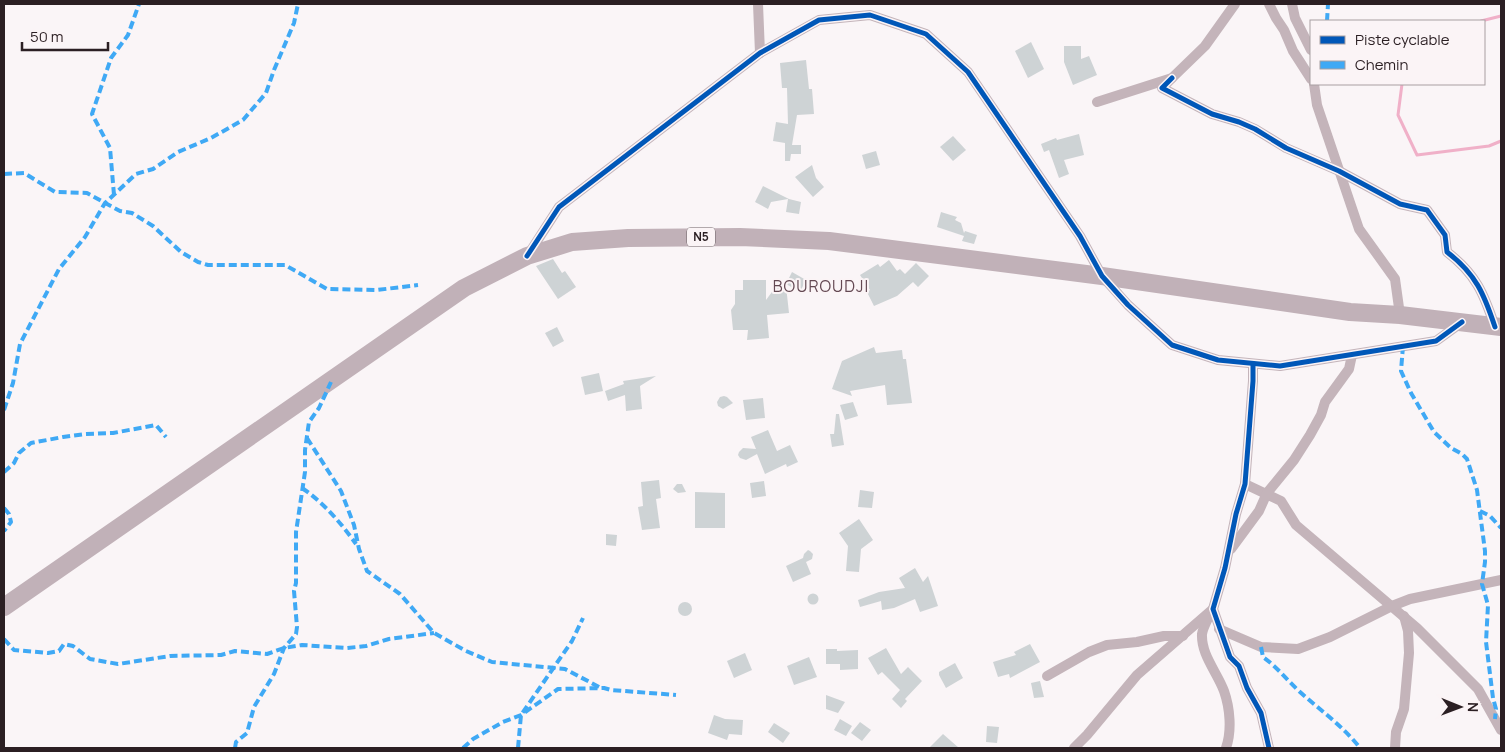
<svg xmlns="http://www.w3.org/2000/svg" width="1505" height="752" font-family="Manrope,sans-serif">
	<rect width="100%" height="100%" fill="#faf5f7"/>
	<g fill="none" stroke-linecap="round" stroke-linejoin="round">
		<g stroke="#f0b0c8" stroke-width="3">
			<polyline points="1481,21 1501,16"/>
			<polyline points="1402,84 1398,115 1417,155 1489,146 1501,141"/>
		</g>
	</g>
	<g fill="#ced3d5">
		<polygon points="1031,42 1044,69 1028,78 1015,51"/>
		<polygon points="1064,46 1081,46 1081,59 1089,56 1097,75 1073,85 1064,62"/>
		<polygon points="806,60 809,89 812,89 814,114 797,115 792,145 801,145 801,154 791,154 790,161 785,161 785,143 773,141 776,122 788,124 787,88 782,88 780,63"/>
		<polygon points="1079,134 1084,155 1064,160 1069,174 1059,178 1049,150 1044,152 1041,144 1056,138 1057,140"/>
		<polygon points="953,136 966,150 953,161 940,147"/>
		<polygon points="876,151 880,165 866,169 862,155"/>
		<polygon points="812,165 816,178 824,187 813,197 795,177"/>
		<polygon points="763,186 789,199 801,202 799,214 786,212 788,199 771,202 768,209 755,202"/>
		<polygon points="941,212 957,217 955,220 961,223 964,233 965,231 977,235 974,244 962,241 964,236 937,227"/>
		<polygon points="553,259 562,273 565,271 576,287 558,299 536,266"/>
		<polygon points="889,260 897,271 900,269 905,274 916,263 929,276 918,287 913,282 897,296 874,306 867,292 870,290 860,275 878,264 880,267"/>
		<polygon points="792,272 806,280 800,292 786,284"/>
		<polygon points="743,280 766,280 766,300 780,281 786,286 789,313 767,315 769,338 747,340 748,330 733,330 731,310 735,304 735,290 743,290"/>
		<polygon points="557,327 564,341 553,347 545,333"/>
		<polygon points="874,347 876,353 902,350 903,359 906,359 912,403 887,405 885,385 850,391 852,396 832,389 842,361"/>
		<polygon points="599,373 603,391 585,395 581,377"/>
		<polygon points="656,376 640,386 642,409 626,411 625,395 608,401 605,391 624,384 623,381"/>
		<polygon points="724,396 727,397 733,403 723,409 718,406 717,402 720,397"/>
		<polygon points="763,398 765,418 746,420 743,400"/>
		<polygon points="853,402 858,416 845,420 840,405"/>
		<polygon points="836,414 839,414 844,445 832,447 830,434 834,434"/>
		<polygon points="768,430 777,451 790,445 798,462 787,467 786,464 765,474 757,454 746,460 740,458 738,455 739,452 743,448 756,449 751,437"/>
		<polygon points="659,480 661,498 656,499 660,528 642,530 638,507 643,506 641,482"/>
		<polygon points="764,481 766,496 752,498 750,483"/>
		<polygon points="677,484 682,484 686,492 678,493 673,489"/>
		<polygon points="860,490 874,492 872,508 858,507"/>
		<polygon points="695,492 725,493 725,528 695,528"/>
		<polygon points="859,519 873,540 861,549 859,572 846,571 848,546 839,533"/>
		<polygon points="606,534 617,535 616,546 606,545"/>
		<polygon points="808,550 810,551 813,554 812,559 806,562 811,574 793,582 786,566 803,558 804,554"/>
		<polygon points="915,568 923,582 928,576 938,606 920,612 915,599 894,608 882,610 881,601 860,607 858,600 879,592 905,588 899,578"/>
		<circle cx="813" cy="599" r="5.5"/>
		<circle cx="685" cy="609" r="7"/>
		<polygon points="1030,644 1040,662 1010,678 1009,674 998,677 993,662 1016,655 1014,652"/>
		<polygon points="886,648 901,674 908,667 922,681 905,699 907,701 901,708 892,699 900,690 882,672 878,675 868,658"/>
		<polygon points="826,649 837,649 837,651 858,650 858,669 840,670 840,664 826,664"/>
		<polygon points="745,653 752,670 734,678 727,661"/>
		<polygon points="809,657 817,677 794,685 787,666"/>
		<polygon points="955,663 963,678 946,688 939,675 939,672"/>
		<polygon points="1040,681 1044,697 1034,698 1031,683"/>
		<polygon points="826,695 845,702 838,713 826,709"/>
		<polygon points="714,715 725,719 743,720 742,735 729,734 727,740 708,733"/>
		<polygon points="840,719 852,726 846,736 834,730"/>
		<polygon points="860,722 871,730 862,741 851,733"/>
		<polygon points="774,723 790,733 783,743 768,732"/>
		<polygon points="987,726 999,727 997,743 986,742"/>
		<polygon points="943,734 959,748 929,748"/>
	</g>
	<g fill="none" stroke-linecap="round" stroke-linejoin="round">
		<g stroke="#c4b4ba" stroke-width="10">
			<polyline points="758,4 760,53"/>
			<polyline points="1269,4 1276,18 1284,30 1293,51 1311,79"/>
			<polyline points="1292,4 1295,18 1311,50"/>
			<path d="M 1172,78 L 1162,88 L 1212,114 L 1239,122 L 1255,129 L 1286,148 L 1339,171 L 1400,204 L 1427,210 L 1445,235 L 1447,252 C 1476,274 1484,294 1495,327"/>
			<polyline points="1314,84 1317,105 1359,229 1395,279 1400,315"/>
			<polyline points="1097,102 1172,78 1205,46 1235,4"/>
			<polyline points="528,255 559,207 760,53 819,20 870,15 926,34 968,72 1080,236 1102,276 1128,305 1172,345 1218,360 1280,366 1436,341 1461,323"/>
			<polyline points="1253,364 1253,381 1245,484 1236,514 1225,568 1213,609 1230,657 1239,666 1247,688 1261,713 1269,748"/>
			<polyline points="1245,484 1281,501 1296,525 1417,628 1478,689 1501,730"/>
			<polyline points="1231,549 1259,511 1267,493 1294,460 1310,435 1321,415 1325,402 1349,369 1352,355"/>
			<path d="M 1211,612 C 1208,619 1203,627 1202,634 C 1201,655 1217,672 1224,691 C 1230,708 1232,731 1226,748"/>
			<polyline points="1219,629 1261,647 1298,649 1330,637 1392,606 1410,599 1501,580"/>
			<polyline points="1047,676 1089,652 1107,645 1137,642 1164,636 1183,636"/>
			<polyline points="1074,748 1087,735 1137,675 1213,609"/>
			<polyline points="1395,748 1396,732 1404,709 1409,653 1408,631 1404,616"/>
		</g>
		<polyline stroke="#c1b1b8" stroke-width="18" points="4,607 464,288 527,256 572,242 628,238 740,237 829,241 1102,276 1350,312 1400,315 1501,327"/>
		<g stroke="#3fa9f5" stroke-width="4" stroke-dasharray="8 4" stroke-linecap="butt">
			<polyline points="1327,21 1328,4"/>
			<polyline points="4,174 24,173 55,192 87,193 120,211 132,213 153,226 181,252 198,262 208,265 285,265 327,289 377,290 418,285"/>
			<polyline points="114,195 110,148 92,114 111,58 128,35 139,4"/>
			<polyline points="1403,346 1401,371 1411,393 1434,432 1451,448 1462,454 1467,459 1477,490 1485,551 1485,562 1482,584 1488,605 1486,642 1493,698 1496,709 1495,719"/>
			<polyline points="4,410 13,383 20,344 59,269 85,237 105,203 136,174 153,169 178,152 211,138 243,120 266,93 274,70 294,23 298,4"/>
			<polyline points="307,438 341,491 354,525 359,549 367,571 400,594 434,633 466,651 492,662 565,669 601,688"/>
			<polyline points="4,472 14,463 19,453 31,443 63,437 85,434 113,433 156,425 166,437"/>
			<path d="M 302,488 C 324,503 341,523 356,544"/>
			<polyline points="4,508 9,514 11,522 4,531"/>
			<polyline points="1480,511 1490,516 1501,528"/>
			<polyline points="4,639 14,650 48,653 59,651 64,644 73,646 90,659 118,664 170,656 221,655 235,651 267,654 284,648 302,645 347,648 366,646 389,639 434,633"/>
			<path d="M 1261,647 L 1263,657 C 1277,667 1287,680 1300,692 C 1320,710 1343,726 1360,748"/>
			<polyline points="235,748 236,742 247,733 254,707 274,674 284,648 296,634 297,627 294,591 296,583 296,532 305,472 305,450 309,422 319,408 331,382"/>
			<polyline points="463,748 473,739 503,722 521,715 558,689 604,688 611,690 676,695"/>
			<polyline points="518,748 521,715 572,641 583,618"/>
		</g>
		<g stroke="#fbf4f6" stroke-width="8">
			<g id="cycleway">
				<path d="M 1172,78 L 1162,88 L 1212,114 L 1239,122 L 1255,129 L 1286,148 L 1339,171 L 1400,204 L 1427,210 L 1445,235 L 1447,252 C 1476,274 1484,294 1495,327"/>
				<polyline points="527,256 559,207 760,53 819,20 870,15 926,34 968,72 1080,236 1102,276 1128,305 1172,345 1218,360 1280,366 1436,341 1462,322"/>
				<polyline points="1253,364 1253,381 1245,484 1236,514 1225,568 1213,609 1230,657 1239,666 1247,688 1261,713 1269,748"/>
			</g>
		</g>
		<use href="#cycleway" stroke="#0057b8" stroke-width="5"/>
	</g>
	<g text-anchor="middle" stroke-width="4" stroke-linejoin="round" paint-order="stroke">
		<rect fill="#fbf4f6" stroke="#695f62" stroke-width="1" x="687" y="227.5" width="28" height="19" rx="4"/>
		<g font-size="12" font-weight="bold" fill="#2b1f23">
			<text x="701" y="241">N5</text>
		</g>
		<g font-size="16" letter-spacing="1" fill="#644953" stroke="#fbf4f6">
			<text x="821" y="292">BOUROUDJI</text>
		</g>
	</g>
	<rect width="1505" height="752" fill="none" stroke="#2b1f23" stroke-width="10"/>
	<rect x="1310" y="20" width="175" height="65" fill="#fbf4f6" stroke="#a89fa2"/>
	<rect x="1320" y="36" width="25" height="8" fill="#0057b8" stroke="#a89fa2"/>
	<text x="1355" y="45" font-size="15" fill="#2b1f23">Piste cyclable</text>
	<rect x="1320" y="61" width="25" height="8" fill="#3fa9f5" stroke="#a89fa2"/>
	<text x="1355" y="70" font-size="15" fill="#2b1f23">Chemin</text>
	<g transform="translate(1460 707) rotate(91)" stroke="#fbf4f6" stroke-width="4" paint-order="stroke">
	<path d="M0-4L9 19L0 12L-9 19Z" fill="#2b1f23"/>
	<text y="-8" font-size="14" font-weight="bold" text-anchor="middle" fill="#2b1f23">N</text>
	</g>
	<path d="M22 42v8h86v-8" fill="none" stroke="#2b1f23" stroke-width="2.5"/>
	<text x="30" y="42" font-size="15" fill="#2b1f23" stroke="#fbf4f6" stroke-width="4" paint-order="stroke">50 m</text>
</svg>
